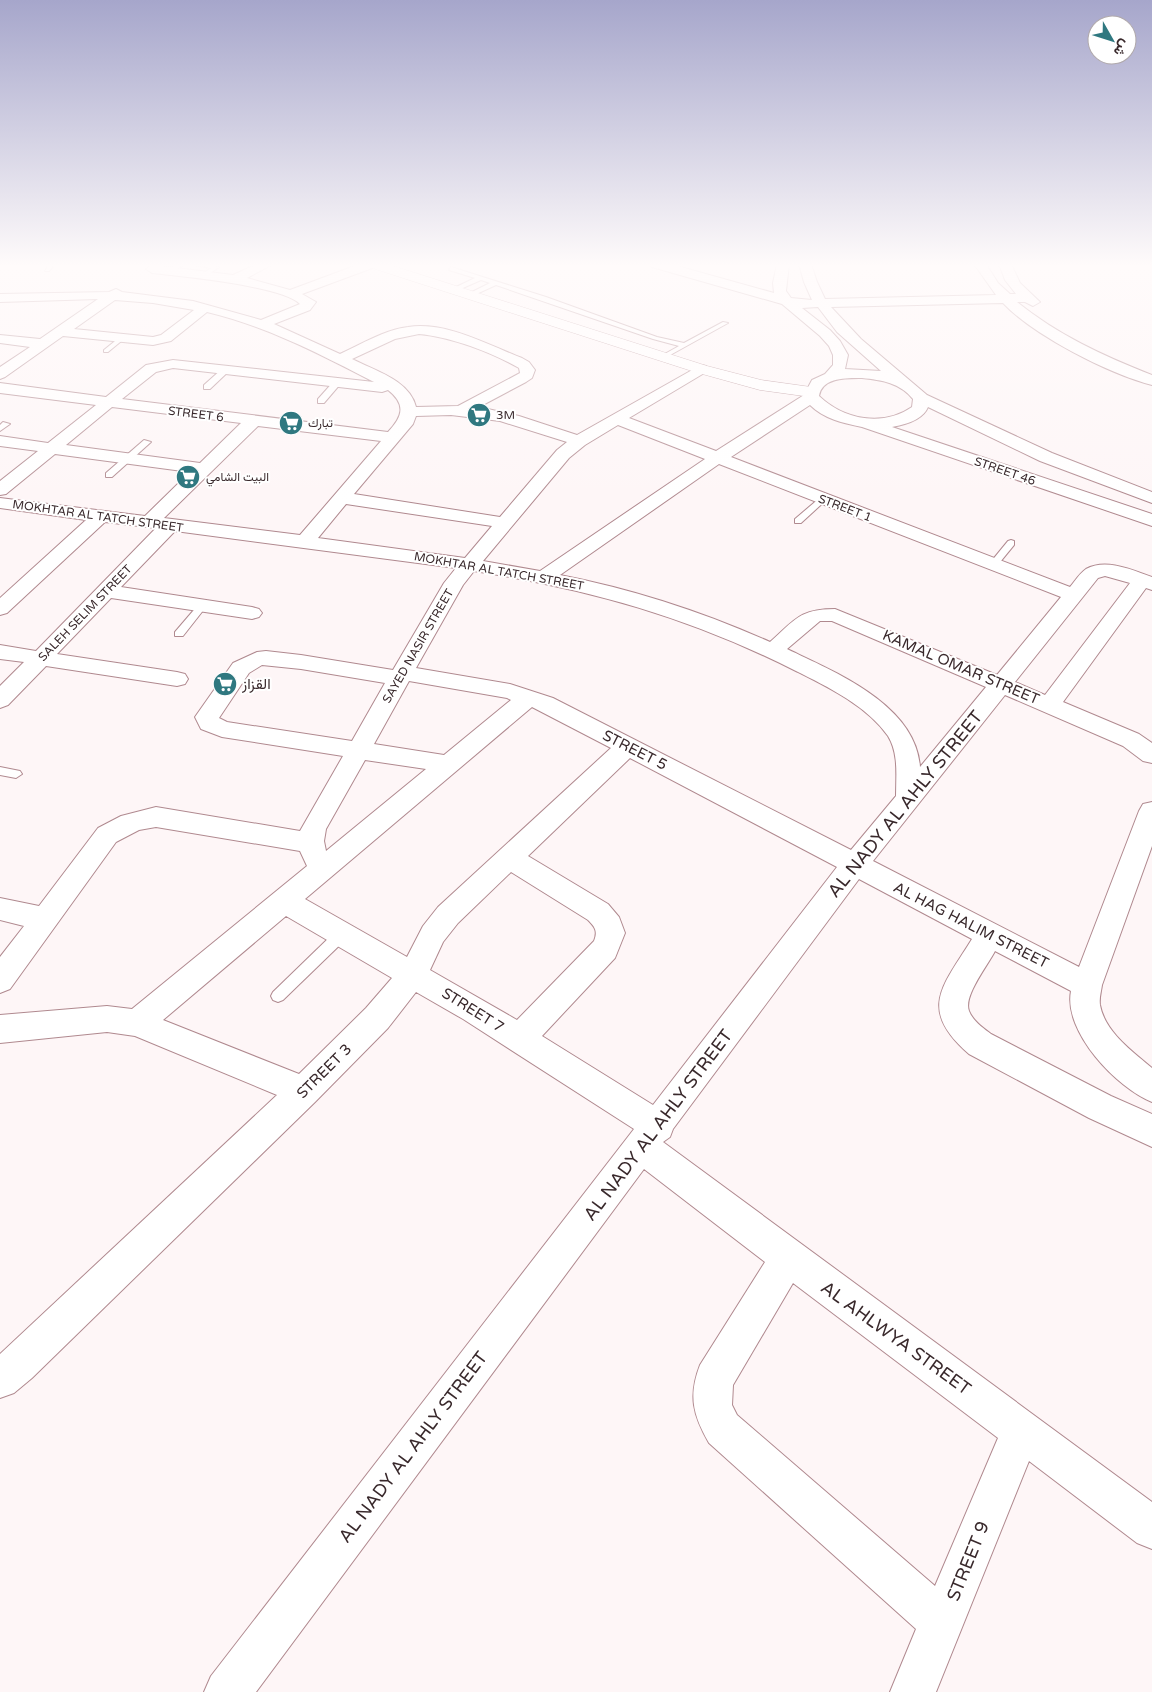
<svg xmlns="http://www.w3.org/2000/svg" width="1152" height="1692" font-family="'Varela Round',Vazirmatn,sans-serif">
	<rect width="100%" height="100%" fill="#fef6f7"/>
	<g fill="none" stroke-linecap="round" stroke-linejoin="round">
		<g stroke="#b0898f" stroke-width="2">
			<g id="service">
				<polygon points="49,264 55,264 49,271 45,271"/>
				<polygon points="178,264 185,264 174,271 170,271 170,269"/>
				<polygon points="189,264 206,264 219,267 206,276 203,274 211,268"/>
				<polygon points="451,267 546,297 657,337 684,343 723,322 728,323 663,359 661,358 661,356 679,346 653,339 496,285 472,296 468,296 468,294 490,283 481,280 456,291 452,291 452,289 475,278 449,270"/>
				<polygon points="120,337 125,338 108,352 104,352 104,350"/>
				<polygon points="223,368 230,370 210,389 204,389 204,385"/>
				<polygon points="335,380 342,382 324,403 318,403 318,399"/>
				<polygon points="3,422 10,424 0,431 0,425"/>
				<polygon points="144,440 151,442 112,477 106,477 106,473"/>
				<polygon points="822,496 825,497 825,501 801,523 795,523 795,519"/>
				<polygon points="1011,540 1014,541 1014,545 996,567 990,567 990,563 1008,541"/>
				<polygon points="202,603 207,606 205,608 183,636 175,636 175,632 199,604"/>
				<polygon points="0,767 20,771 22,774 16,778 0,775"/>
				<polygon points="341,929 346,931 348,935 346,939 283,1000 278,1002 273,1000 271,996 273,992 336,931"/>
			</g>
		</g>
		<g stroke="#b0898f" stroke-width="2">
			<path id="minor" d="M 257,264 L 273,264 L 247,278 L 290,290 L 360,264 L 377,264 L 375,267 L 302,294 L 316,302 L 310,310 L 274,324 L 340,354 C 362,344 384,330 408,327 C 446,321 488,345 522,358 L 529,362 L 535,370 L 532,378 L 526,382 L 479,407 L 519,416 L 577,435 L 701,365 L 706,366 L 708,369 L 706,372 L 629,418 L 716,451 L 804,395 L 812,380 L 825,374 L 833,365 L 833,355 L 829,346 L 820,336 L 782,304 L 652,267 L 650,264 L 670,264 L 774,293 L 773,283 L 777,264 L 789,264 L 786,291 L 791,298 L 812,300 L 804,282 L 799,264 L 811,264 L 817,282 L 825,299 L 996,295 L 974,264 L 986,264 L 998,283 L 1010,294 L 1016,294 L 1005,280 L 999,264 L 1011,264 L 1020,283 L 1040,302 L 1033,306 L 1025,302 L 1017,302 C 1058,335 1103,356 1152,375 L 1152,385 C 1109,374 1033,335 1003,303 L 831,307 L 861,339 L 927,395 L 1052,453 L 1152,492 L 1152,503 L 1040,461 L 928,407 C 923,420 904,425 892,427 L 1152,514 L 1152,526 L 862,427 C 843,423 824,419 810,405 L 731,457 L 1070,587 C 1075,581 1080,573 1086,569 C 1106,558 1132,570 1152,577 L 1152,590 L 1146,588 L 1063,702 L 1139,734 L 1152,743 L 1152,763 L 1143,761 L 1123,746 L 1005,695 L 873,861 L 1079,967 L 1139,811 L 1143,804 L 1152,802 L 1152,846 L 1102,985 C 1101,992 1099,998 1100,1005 C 1105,1032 1132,1051 1152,1068 L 1152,1102 C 1117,1088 1063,1032 1071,991 L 995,951 C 988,965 963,996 969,1011 C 973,1021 983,1028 991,1034 L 1111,1096 L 1152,1114 L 1152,1147 L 1089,1118 L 969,1054 C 917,1009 943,986 972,939 L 859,879 L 673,1129 L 670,1137 L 663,1142 L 1152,1502 L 1152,1549 L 1137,1543 L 1029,1461 L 936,1692 L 890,1692 L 916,1629 L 709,1443 C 693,1415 688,1396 700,1365 L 765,1262 L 644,1169 L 256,1692 L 204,1692 L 211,1676 L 634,1129 L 463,1019 L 416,992 L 388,1028 L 315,1102 L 32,1378 L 14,1393 L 0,1398 L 0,1354 L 277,1095 L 135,1036 L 107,1032 L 0,1043 L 0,1015 L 107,1006 L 132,1009 L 307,866 L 300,851 L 156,827 L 139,830 L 116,842 L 10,989 L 0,993 L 0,957 L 24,926 L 0,920 L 0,898 L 39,906 L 98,828 L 121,816 L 156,807 L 300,831 L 343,756 L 222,737 L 201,729 L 195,717 L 233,663 L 257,652 L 266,651 L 301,655 L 393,670 L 444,583 L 456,568 L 175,531 L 121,587 L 252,607 L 259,609 L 262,613 L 259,617 L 252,619 L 111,598 L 57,654 L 177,672 L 185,674 L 188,679 L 185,684 L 177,686 L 46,666 L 8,705 L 0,708 L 0,686 L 24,662 L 0,659 L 0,645 L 36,651 L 156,528 L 105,522 L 7,613 L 0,615 L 0,598 L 86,520 L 0,508 L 0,498 L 145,516 L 190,472 L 55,454 L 6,494 L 0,495 L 0,481 L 38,451 L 0,446 L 0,436 L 48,443 L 96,405 L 0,393 L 0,383 L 106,397 L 146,365 L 173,360 L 374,382 C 320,354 266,326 207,312 L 171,341 L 153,345 L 63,336 L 5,377 L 0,379 L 0,367 L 30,347 L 0,343 L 0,335 L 40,339 L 98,299 L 0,302 L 0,294 L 109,292 L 116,289 L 122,292 L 193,301 L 261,320 L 300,304 C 283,286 181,276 152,273 L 146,269 L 152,265 L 233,275 ZM 115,300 L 153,303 L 194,310 L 161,335 L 153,337 L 74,329 ZM 818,307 L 837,332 L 881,371 L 845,369 L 848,355 L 840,341 L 830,330 L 802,308 ZM 419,334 C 451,337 491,352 519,368 L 520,373 L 458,406 L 416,407 C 410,380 373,370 352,359 L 395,339 ZM 173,368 L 382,392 L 388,390 C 407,405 402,417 388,432 L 122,399 L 156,372 ZM 862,378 C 882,380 900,383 913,399 L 912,407 C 883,427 844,420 819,396 C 822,377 847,378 862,378 ZM 112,407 L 241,423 L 200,463 L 66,445 ZM 451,415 L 500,421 L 567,442 L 557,450 L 500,517 L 354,494 L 413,424 L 416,416 ZM 618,425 L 705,459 L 540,571 L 483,561 L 569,458 L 585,445 ZM 258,426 L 381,441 L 300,535 L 164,518 ZM 719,464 L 1061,597 L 997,675 L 835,609 C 799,609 795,620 770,642 C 703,612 632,589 560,575 ZM 346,504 L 492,526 L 465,558 L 318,538 ZM 474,571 C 590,589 691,618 796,671 C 828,687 867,706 888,736 C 899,754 896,776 896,796 L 851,850 L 553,698 L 510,684 L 416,668 L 463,585 ZM 1105,576 L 1130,583 L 1045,695 L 1015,682 L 1098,578 ZM 820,621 L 832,621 L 986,687 L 920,767 C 916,705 835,672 787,649 ZM 262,665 L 301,669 L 385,683 L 352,741 L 227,722 L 219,718 L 249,673 ZM 409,681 L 507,698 L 511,700 L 444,755 L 374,744 ZM 532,707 L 611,748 L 438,907 L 423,926 L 407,957 L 305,899 ZM 630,758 L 837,867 L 653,1105 L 542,1036 L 615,958 L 625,933 L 619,917 L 608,904 L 528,856 ZM 365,760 L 426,769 L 326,851 L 324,841 L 326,829 ZM 511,872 L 588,920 C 595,927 598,931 594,941 L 517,1020 L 430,970 L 443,942 L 458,923 ZM 286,916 L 392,978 L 366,1008 L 299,1074 L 163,1020 ZM 793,1283 L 998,1438 L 935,1586 L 737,1415 L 732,1405 L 733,1385 Z"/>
		</g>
		<g stroke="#b0898f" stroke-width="1">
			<polygon id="tertiary" points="368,264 387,264 707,366 761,380 811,387 817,389 819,392 817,395 811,397 760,390 695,372 369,267"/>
		</g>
		<use href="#service" fill="#fff" fill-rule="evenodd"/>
		<use href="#minor" fill="#fff" fill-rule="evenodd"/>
		<use href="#tertiary" fill="#fff" fill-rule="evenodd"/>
	</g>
	<linearGradient id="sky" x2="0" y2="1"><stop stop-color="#a6a6cb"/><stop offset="0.53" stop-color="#fffbfb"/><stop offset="1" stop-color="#fffbfb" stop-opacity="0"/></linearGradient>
	<rect width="1152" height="501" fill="url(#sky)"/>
	<defs>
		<g id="supermarket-disc" transform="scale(1.25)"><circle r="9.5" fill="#2f7880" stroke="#fff"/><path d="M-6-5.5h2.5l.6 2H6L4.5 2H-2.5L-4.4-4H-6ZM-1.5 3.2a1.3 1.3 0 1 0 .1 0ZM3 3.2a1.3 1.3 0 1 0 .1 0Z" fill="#fff"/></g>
	</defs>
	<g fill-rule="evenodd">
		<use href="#supermarket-disc" x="479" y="415"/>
		<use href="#supermarket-disc" x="291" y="423"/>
		<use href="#supermarket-disc" x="188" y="477"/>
		<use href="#supermarket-disc" x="225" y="684"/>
	</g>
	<g text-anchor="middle" stroke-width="4" stroke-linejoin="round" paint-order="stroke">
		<g font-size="12" fill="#39292c" stroke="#fff">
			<text transform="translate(196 414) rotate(7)" y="4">STREET 6</text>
			<text transform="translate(1005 471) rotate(19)" y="4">STREET 46</text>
			<text transform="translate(845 508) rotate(21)" y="4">STREET 1</text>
			<text transform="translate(98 516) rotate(8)" y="4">MOKHTAR AL TATCH STREET</text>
			<text transform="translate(499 571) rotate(10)" y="4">MOKHTAR AL TATCH STREET</text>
			<text transform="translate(85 613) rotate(-46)" y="4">SALEH SELIM STREET</text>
			<text transform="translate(418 646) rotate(-60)" y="4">SAYED NASIR STREET</text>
		</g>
		<g font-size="12" fill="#39292c" stroke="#fff" text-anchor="start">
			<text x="496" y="419">3M</text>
			<text x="308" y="427">تبارك</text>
			<text x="206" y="481">البيت الشامي</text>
		</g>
		<g font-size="15" fill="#39292c" stroke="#fff">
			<text transform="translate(961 667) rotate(23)" y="5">KAMAL OMAR STREET</text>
			<text transform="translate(635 750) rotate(27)" y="5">STREET 5</text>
			<text transform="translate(971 925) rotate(27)" y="5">AL HAG HALIM STREET</text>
			<text transform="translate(473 1010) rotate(32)" y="5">STREET 7</text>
			<text transform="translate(324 1071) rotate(-45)" y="5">STREET 3</text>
		</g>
		<g font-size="15" fill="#39292c" stroke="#fff" text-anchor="start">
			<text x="242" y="689">القزاز</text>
		</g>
		<g font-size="18" fill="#39292c" stroke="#fff">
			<text transform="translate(905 804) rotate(-51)" y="6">AL NADY AL AHLY STREET</text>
			<text transform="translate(658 1125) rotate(-53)" y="6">AL NADY AL AHLY STREET</text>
			<text transform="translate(896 1338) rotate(36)" y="6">AL AHLWYA STREET</text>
			<text transform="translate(413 1447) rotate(-53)" y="6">AL NADY AL AHLY STREET</text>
			<text transform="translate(968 1561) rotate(-68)" y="6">STREET 9</text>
		</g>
	</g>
	<g transform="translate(1112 40) rotate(129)"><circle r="24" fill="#ffffff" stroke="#b0a9ab"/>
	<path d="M0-4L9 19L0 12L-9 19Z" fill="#2f7880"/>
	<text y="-8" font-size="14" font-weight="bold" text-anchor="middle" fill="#39292c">ش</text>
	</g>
</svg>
